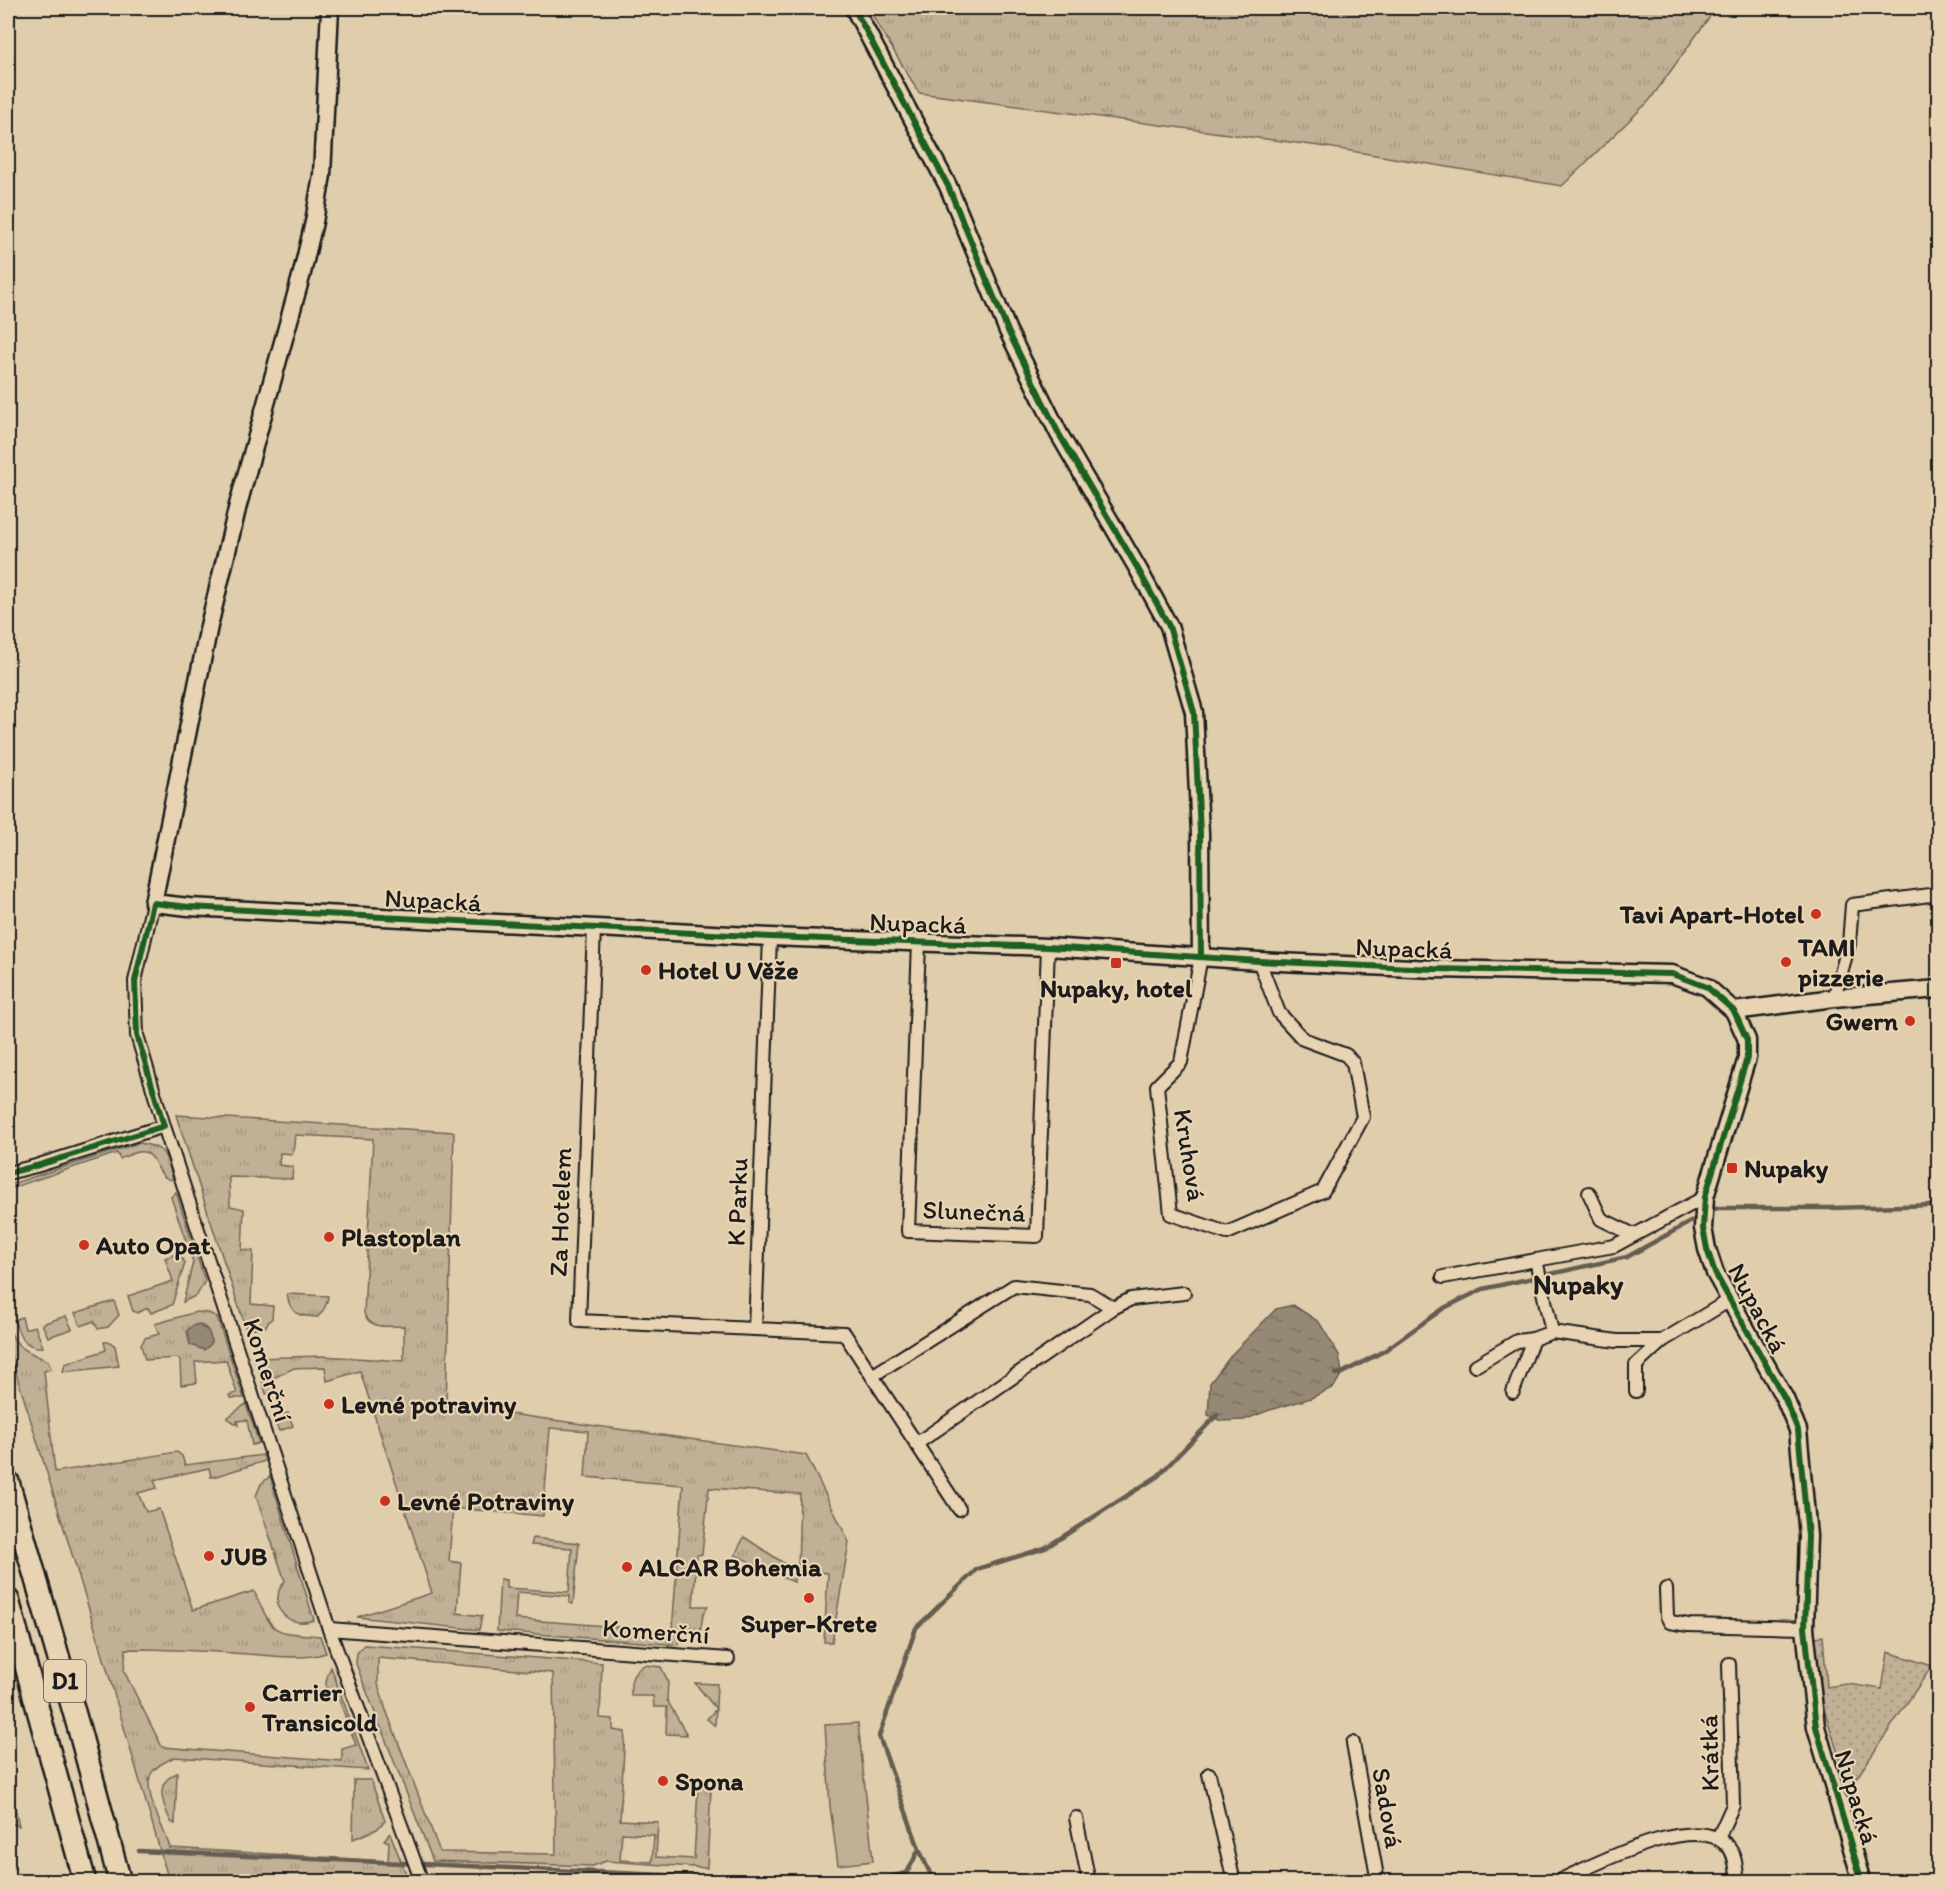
<svg xmlns="http://www.w3.org/2000/svg" width="1946" height="1889" font-family="Itim,sans-serif">
	<defs>
		<pattern id="grass-tufts" width="24" height="20" patternUnits="userSpaceOnUse" patternTransform="scale(1.5)"><rect width="24" height="20" fill="#c0b095"/><path d="M3 7l-1-3M5 7V3M7 7l1-3M15 17l-1-3M17 17v-4M19 17l1-3" fill="none" stroke="#a49780"/></pattern>
		<pattern id="garden-dots" width="8" height="8" patternUnits="userSpaceOnUse" patternTransform="scale(1.5)"><rect width="8" height="8" fill="#c0b095"/><path d="M2 2h.1M6 6h.1" fill="none" stroke="#a49780" stroke-width="1.8" stroke-linecap="round"/></pattern>
		<pattern id="water-ripples" width="26" height="14" patternUnits="userSpaceOnUse" patternTransform="scale(1.5)"><rect width="26" height="14" fill="#958975"/><path d="M2 4q2-2 4 0t4 0M15 11q2-2 4 0t4 0" fill="none" stroke="#796f5f"/></pattern>
	</defs>
	<rect width="100%" height="100%" fill="#e0cdac"/>
	<filter id="ink" filterUnits="userSpaceOnUse"><feTurbulence type="fractalNoise" baseFrequency=".0167" numOctaves="2"/><feDisplacementMap in="SourceGraphic" scale="12" xChannelSelector="R" yChannelSelector="G"/><feConvolveMatrix kernelMatrix="1 2 1 2 8 2 1 2 1" color-interpolation-filters="sRGB"/></filter>
	<g filter="url(#ink)">
		<g fill="url(#grass-tufts)" stroke="#6e6658" stroke-width="1.5" fill-rule="evenodd">
			<polygon points="868,8 1716,8 1649,101 1562,186 1327,147 919,93"/>
			<path d="M 176,1115 L 454,1132 L 446,1405 L 806,1455 L 849,1542 L 832,1642 L 824,1642 L 828,1573 L 798,1570 L 800,1494 L 709,1488 L 702,1554 L 697,1555 L 693,1606 L 708,1606 L 703,1615 L 700,1633 L 680,1632 L 679,1645 L 497,1631 L 500,1579 L 506,1580 L 506,1588 L 569,1592 L 572,1548 L 531,1545 L 533,1538 L 579,1543 L 573,1604 L 569,1603 L 570,1596 L 517,1592 L 515,1619 L 672,1631 L 683,1485 L 585,1477 L 588,1431 L 550,1428 L 543,1516 L 453,1508 L 449,1561 L 461,1563 L 457,1613 L 482,1616 L 479,1630 L 357,1617 L 432,1593 L 360,1371 L 327,1381 L 325,1367 L 294,1368 L 271,1379 L 277,1392 L 266,1394 L 256,1358 L 322,1356 L 404,1361 L 404,1326 C 389,1326 369,1330 364,1313 L 373,1139 L 295,1135 L 293,1154 L 280,1153 L 279,1165 L 293,1167 L 292,1179 L 229,1177 L 230,1206 L 244,1209 L 242,1250 L 253,1251 L 251,1304 L 273,1306 L 272,1318 L 265,1327 L 246,1329 Z"/>
			<path d="M 139,1143 C 167,1147 166,1155 173,1180 C 154,1179 159,1149 138,1152 C 132,1153 125,1157 120,1159 L 117,1153 L 11,1188 L 8,1193 L 8,1185 Z"/>
			<polygon points="176,1192 205,1281 197,1295 183,1302 193,1262 171,1197"/>
			<polygon points="179,1253 185,1263 172,1305 151,1313 148,1308 137,1313 133,1311 128,1296 173,1281 165,1258"/>
			<path d="M 287,1294 L 328,1296 C 327,1305 324,1310 318,1317 C 299,1316 290,1315 287,1294 Z"/>
			<polygon points="114,1301 119,1315 108,1327 98,1329 94,1321 81,1326 75,1313"/>
			<polygon points="196,1312 209,1313 217,1317 244,1398 230,1398 229,1395 237,1393 226,1360 195,1362 197,1383 181,1385 180,1360 177,1358 145,1360 141,1345 145,1338 159,1334 155,1324"/>
			<polygon points="66,1316 72,1329 48,1337 42,1324"/>
			<path d="M 22,1317 L 25,1329 L 35,1326 L 43,1347 C 25,1349 19,1335 14,1320 Z"/>
			<path d="M 8,1325 C 15,1349 27,1351 48,1361 L 51,1369 L 44,1371 L 55,1472 L 177,1452 L 182,1456 L 185,1465 L 263,1455 L 265,1461 L 216,1476 L 211,1477 L 209,1468 L 154,1480 L 157,1488 L 138,1493 L 146,1512 L 159,1509 L 193,1610 L 254,1591 C 275,1637 271,1631 320,1636 L 326,1653 C 301,1661 272,1655 247,1654 C 207,1651 167,1649 126,1649 L 124,1671 L 162,1747 L 342,1761 L 342,1749 L 356,1745 L 339,1700 L 336,1698 L 327,1702 C 324,1689 325,1679 331,1667 L 368,1770 L 174,1757 C 166,1762 156,1765 151,1774 C 142,1791 165,1830 170,1848 L 388,1861 L 389,1842 L 384,1840 L 390,1833 L 406,1874 L 394,1875 L 396,1881 L 169,1881 L 97,1635 L 8,1347 Z"/>
			<polygon points="104,1342 110,1342 115,1346 119,1366 63,1372 65,1364 106,1350"/>
			<polygon points="246,1404 259,1443 252,1445 247,1420 237,1421 238,1425 227,1418"/>
			<polygon points="288,1413 293,1426 279,1431 272,1416"/>
			<path d="M 270,1476 L 314,1620 C 298,1625 285,1622 277,1605 L 279,1590 L 285,1581 L 256,1496 L 261,1484 Z"/>
			<polygon points="744,1537 794,1570 794,1582 735,1555"/>
			<path d="M 364,1645 L 602,1663 L 600,1718 L 613,1719 L 613,1730 L 625,1732 L 620,1820 L 658,1822 L 656,1857 L 694,1859 L 698,1788 L 711,1789 L 707,1868 L 606,1861 L 593,1866 L 433,1861 L 356,1664 L 357,1653 ZM 378,1658 L 553,1673 L 556,1854 L 440,1852 L 386,1710 L 378,1684 ZM 622,1833 L 654,1835 L 652,1862 L 620,1860 Z"/>
			<path d="M 644,1665 L 661,1667 L 668,1681 L 667,1700 L 687,1735 L 666,1734 L 667,1707 L 654,1707 L 653,1696 L 631,1696 C 630,1681 631,1674 644,1665 Z"/>
			<polygon points="695,1683 717,1684 715,1726 707,1719 716,1709"/>
			<polygon points="8,1773 19,1826 8,1822"/>
			<path d="M 177,1773 L 175,1824 L 171,1822 C 163,1804 153,1783 177,1773 Z"/>
			<polygon points="354,1780 371,1780 385,1821 377,1829 353,1839"/>
		</g>
		<polygon fill="#c0b095" stroke="#6e6658" stroke-width="1.5" points="858,1723 873,1861 838,1865 830,1806 825,1725"/>
		<polygon fill="url(#garden-dots)" stroke="#6e6658" stroke-width="1.5" points="1823,1636 1827,1687 1847,1684 1882,1689 1888,1652 1932,1666 1854,1782 1848,1786 1821,1699 1815,1637"/>
		<g fill="url(#water-ripples)" stroke="#655d51" stroke-width="1.5">
			<polygon points="1293,1305 1319,1322 1339,1355 1342,1373 1334,1387 1311,1398 1267,1411 1244,1420 1221,1421 1208,1415 1210,1383 1233,1353 1276,1309"/>
			<path d="M 199,1324 C 208,1329 211,1332 211,1344 L 204,1350 L 190,1345 L 187,1331 L 192,1326 Z"/>
		</g>
		<g fill="none" stroke-linecap="round" stroke-linejoin="round">
			<g stroke="#655d51" stroke-width="4.5">
				<polyline points="1708,1212 1718,1208 1831,1208 1938,1205"/>
				<polyline points="1336,1374 1342,1373 1384,1351 1444,1308 1483,1289 1627,1257 1701,1216"/>
				<polyline points="919,1849 934,1882"/>
				<polyline points="139,1851 817,1882"/>
				<polyline points="865,1882 907,1873 919,1849 879,1736 916,1628 977,1569 1045,1548 1158,1476 1217,1415"/>
			</g>
			<g stroke="#1c1c1c" stroke-width="16">
				<g id="street">
					<polyline points="594,928 579,1321 755,1329"/>
					<polyline points="770,937 755,1329 844,1333 959,1509"/>
					<polyline points="919,943 908,1231 1037,1236 1048,947"/>
					<polyline points="1201,957 1181,1062 1157,1086 1171,1214 1227,1233 1323,1191 1363,1117 1353,1063 1346,1055 1303,1039 1279,1013 1259,961"/>
					<polyline points="1834,998 1849,944 1852,905 1938,894"/>
					<polyline points="164,1126 329,1629 422,1882"/>
					<polyline points="8,1173 36,1166 164,1126 137,1035 135,981 153,903"/>
					<polyline points="1589,1193 1601,1219 1634,1235"/>
					<polyline points="1443,1277 1536,1260"/>
					<polyline points="1552,1332 1536,1260 1614,1246 1705,1197"/>
					<polyline points="1475,1366 1517,1341 1533,1339 1552,1332 1617,1341 1662,1341"/>
					<polyline points="872,1376 1014,1286 1090,1294 1113,1308"/>
					<polyline points="1636,1391 1636,1365 1662,1341 1730,1300"/>
					<polyline points="1513,1392 1533,1339"/>
					<polyline points="916,1444 1113,1308 1131,1299 1184,1293"/>
					<polyline points="1666,1589 1667,1616 1670,1622 1688,1625 1805,1628"/>
					<polyline points="329,1629 728,1659"/>
					<polyline points="1353,1743 1378,1882"/>
					<polyline points="1209,1774 1234,1882"/>
					<polyline points="1076,1818 1089,1882"/>
					<polyline points="1718,1838 1733,1805 1729,1664"/>
					<path d="M 1556,1882 C 1593,1866 1695,1810 1728,1846 C 1736,1855 1736,1870 1738,1882"/>
				</g>
			</g>
			<g stroke="#1c1c1c" stroke-width="21">
				<g id="secondary">
					<polyline points="330,8 322,175 314,222 302,273 238,505 209,626 153,903 189,907 770,937 1048,947 1259,961 1434,969 1672,974 1707,987 1734,1011 1747,1040 1747,1058 1705,1197 1703,1228 1707,1249 1715,1273 1785,1399 1798,1430 1808,1536 1805,1628 1816,1727 1862,1882"/>
					<polyline points="854,8 948,186 1008,331 1059,434 1138,569 1169,626 1194,712 1200,833 1201,957"/>
					<polyline points="1734,1011 1834,998 1938,989"/>
				</g>
			</g>
			<g stroke="#1c1c1c" stroke-width="26">
				<g id="highway">
					<polyline points="8,1482 79,1729 120,1882"/>
					<polyline points="8,1600 85,1882"/>
				</g>
			</g>
			<use href="#street" stroke="#e8d4b2" stroke-width="12"/>
			<use href="#secondary" stroke="#e8d4b2" stroke-width="16"/>
			<use href="#highway" stroke="#e8d4b2" stroke-width="21"/>
			<g stroke="#e8d4b2" stroke-width="10">
				<g id="cycleway">
					<polyline points="854,8 948,186 1008,331 1059,434 1138,569 1169,626 1194,712 1200,833 1201,957"/>
					<polyline points="8,1173 36,1166 164,1126 137,1035 135,981 153,903 189,907 770,937 1048,947 1259,961 1434,969 1672,974 1707,987 1734,1011 1747,1040 1747,1058 1705,1197 1703,1228 1707,1249 1715,1273 1785,1399 1798,1430 1808,1536 1805,1628 1816,1727 1862,1882"/>
				</g>
			</g>
			<use href="#cycleway" stroke="#1b5e20" stroke-width="6"/>
		</g>
	</g>
	<g fill="#c8321e" stroke="#e8d4b2" stroke-width="2">
		<circle cx="1816" cy="914" r="6"/>
		<circle cx="1786" cy="962" r="6"/>
		<rect x="1110" y="957" width="12" height="12" rx="3"/>
		<circle cx="646" cy="970" r="6"/>
		<circle cx="1910" cy="1021" r="6"/>
		<rect x="1726" y="1162" width="12" height="12" rx="3"/>
		<circle cx="329" cy="1237" r="6"/>
		<circle cx="84" cy="1245" r="6"/>
		<circle cx="329" cy="1404" r="6"/>
		<circle cx="385" cy="1501" r="6"/>
		<circle cx="209" cy="1556" r="6"/>
		<circle cx="627" cy="1567" r="6"/>
		<circle cx="809" cy="1598" r="6"/>
		<circle cx="250" cy="1707" r="6"/>
		<circle cx="663" cy="1781" r="6"/>
	</g>
	<g text-anchor="middle" stroke-width="4.5" stroke-linejoin="round" paint-order="stroke">
		<rect fill="#e8d4b2" stroke="#595349" stroke-width="1.5" x="44" y="1660" width="42" height="42" rx="4.5"/>
		<g font-size="24" font-weight="bold" fill="#1c1c1c">
			<text x="65" y="1689">D1</text>
		</g>
		<g font-size="26" fill="#1c1c1c" stroke="#e8d4b2">
			<text transform="translate(433 900) rotate(3)" y="9">Nupacká</text>
			<text transform="translate(918 923) rotate(2)" y="9">Nupacká</text>
			<text transform="translate(1404 948) rotate(2)" y="9">Nupacká</text>
			<text transform="translate(1190 1155) rotate(81)" y="9">Kruhová</text>
			<text transform="translate(737 1202) rotate(-88)" y="9">K Parku</text>
			<text transform="translate(974 1211) rotate(2)" y="9">Slunečná</text>
			<text transform="translate(560 1212) rotate(-88)" y="9">Za Hotelem</text>
			<text transform="translate(1758 1308) rotate(62)" y="9">Nupacká</text>
			<text transform="translate(268 1370) rotate(72)" y="9">Komerční</text>
			<text transform="translate(656 1631) rotate(4)" y="9">Komerční</text>
			<text transform="translate(1709 1753) rotate(-91)" y="9">Krátká</text>
			<text transform="translate(1857 1797) rotate(73)" y="9">Nupacká</text>
			<text transform="translate(1388 1808) rotate(80)" y="9">Sadová</text>
		</g>
		<g font-size="26" font-weight="bold" fill="#1c1c1c" stroke="#e8d4b2" text-anchor="start">
			<text x="1804" y="923" text-anchor="end">Tavi Apart-Hotel</text>
			<text x="1798" y="956">TAMI<tspan x="1798" dy="30">pizzerie</tspan></text>
			<text x="658" y="979">Hotel U Věže</text>
			<text x="1116" y="997" text-anchor="middle">Nupaky, hotel</text>
			<text x="1898" y="1030" text-anchor="end">Gwern</text>
			<text x="1744" y="1177">Nupaky</text>
			<text x="341" y="1246">Plastoplan</text>
			<text x="96" y="1254">Auto Opat</text>
			<text x="341" y="1413">Levné potraviny</text>
			<text x="397" y="1510">Levné Potraviny</text>
			<text x="221" y="1565">JUB</text>
			<text x="639" y="1576">ALCAR Bohemia</text>
			<text x="809" y="1632" text-anchor="middle">Super-Krete</text>
			<text x="262" y="1701">Carrier<tspan x="262" dy="30">Transicold</tspan></text>
			<text x="675" y="1790">Spona</text>
		</g>
		<g font-size="28" font-weight="bold" fill="#1c1c1c" stroke="#e8d4b2">
			<text x="1578" y="1294">Nupaky</text>
		</g>
	</g>
	<rect width="1946" height="1889" fill="none" stroke="#e8d4b2" stroke-width="30"/>
	<rect x="15" y="15" width="1916" height="1859" fill="none" stroke="#1c1c1c" stroke-width="2" filter="url(#ink)"/>
</svg>
